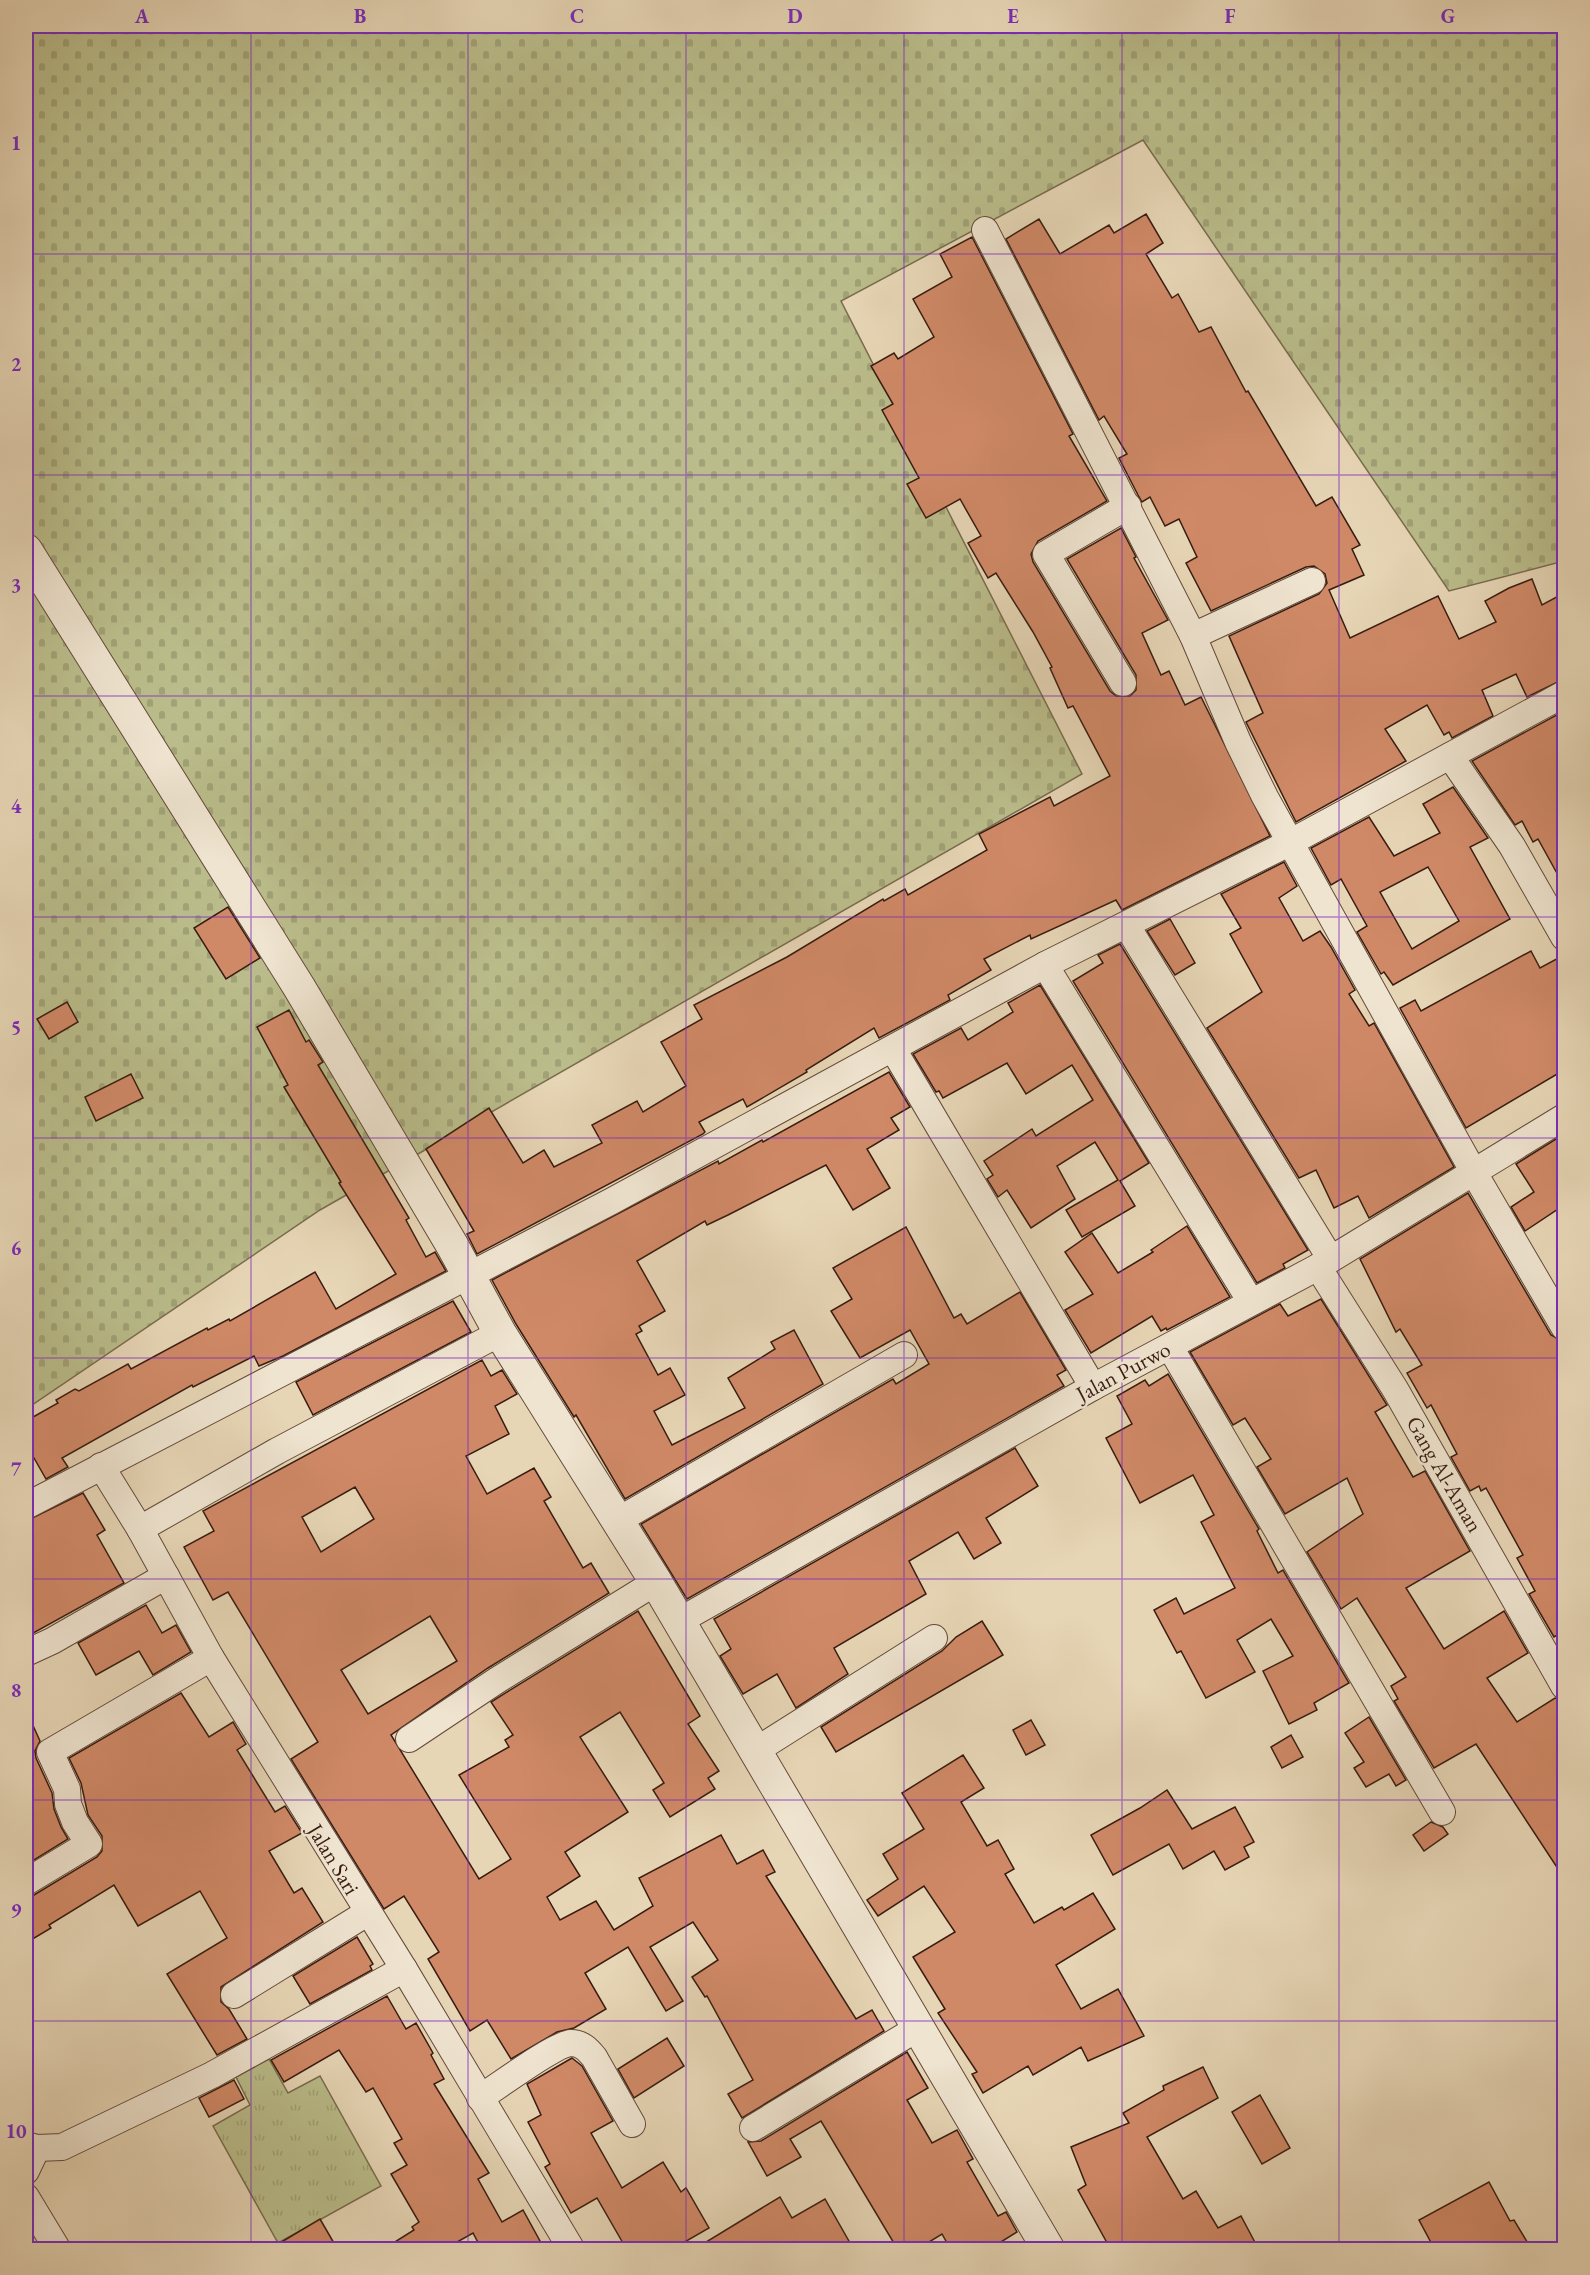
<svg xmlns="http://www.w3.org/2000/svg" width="1590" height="2275" font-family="'EB Garamond',serif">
	<defs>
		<pattern id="grass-tufts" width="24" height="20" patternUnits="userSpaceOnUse" patternTransform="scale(1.5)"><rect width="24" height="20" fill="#babd8b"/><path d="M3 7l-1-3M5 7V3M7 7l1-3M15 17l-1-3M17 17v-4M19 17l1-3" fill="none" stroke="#a1a277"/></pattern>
		<pattern id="cemetery-stones" width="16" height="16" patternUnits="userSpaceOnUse" patternTransform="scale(1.5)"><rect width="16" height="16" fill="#babd8b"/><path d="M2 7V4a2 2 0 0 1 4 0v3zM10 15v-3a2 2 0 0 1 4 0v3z" fill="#a1a277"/></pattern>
	</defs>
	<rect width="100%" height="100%" fill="#e7d6b6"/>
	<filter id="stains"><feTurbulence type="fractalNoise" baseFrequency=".00333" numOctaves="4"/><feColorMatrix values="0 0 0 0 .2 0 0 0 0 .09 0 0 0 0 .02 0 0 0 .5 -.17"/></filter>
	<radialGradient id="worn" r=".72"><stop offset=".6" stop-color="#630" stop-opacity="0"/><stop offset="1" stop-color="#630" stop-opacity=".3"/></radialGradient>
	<polygon fill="url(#grass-tufts)" stroke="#796c4e" stroke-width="1.5" points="269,2059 288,2093 320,2076 381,2186 278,2243 213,2126 250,2105 236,2077"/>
	<polygon fill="url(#cemetery-stones)" stroke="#796c4e" stroke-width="1.5" points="26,26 1564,26 1564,561 1449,591 1143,140 841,301 1082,774 320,1210 26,1409"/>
	<g fill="#d08967" stroke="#381c11" stroke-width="1.5" fill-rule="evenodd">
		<polygon points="1146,214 1163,243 1146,254 1172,298 1178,294 1199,332 1211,327 1246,392 1248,391 1316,506 1332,497 1360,545 1352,549 1364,575 1329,590 1350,638 1438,596 1459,639 1496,622 1485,601 1509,588 1532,579 1542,605 1564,593 1564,679 1527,697 1516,674 1482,690 1493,716 1452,738 1449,732 1444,735 1427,705 1385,729 1406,761 1296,822 1246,722 1263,713 1229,636 1319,594 1327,583 1325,574 1314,566 1306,567 1211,611 1186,563 1197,557 1179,519 1165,526 1150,497 1142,502 1138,495 1119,458 1127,454 1104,416 1099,420 1006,239 1039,219 1060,254 1109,225 1114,233"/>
		<polygon points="972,237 1073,434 1069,436 1107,501 1038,541 1031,554 1033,562 1110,691 1116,696 1130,696 1136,690 1136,675 1067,559 1121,528 1136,557 1134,558 1168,620 1142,633 1161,675 1169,671 1185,705 1201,697 1270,836 1122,910 1116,900 1031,939 1030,935 984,959 991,970 948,995 950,1000 879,1038 874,1028 806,1070 807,1072 747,1107 743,1099 699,1122 705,1132 703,1134 477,1254 467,1234 474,1231 426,1149 489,1108 523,1163 544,1150 554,1167 602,1143 592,1125 637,1101 643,1112 686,1086 661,1042 702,1019 694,1005 787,957 883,899 884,901 905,889 908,895 987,850 979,834 1050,797 1054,806 1110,776 1073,706 1068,708 1050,668 1052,667 1033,632 996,573 988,578 968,543 981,536 960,499 926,518 907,484 919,478 882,410 893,404 871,366 894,353 898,359 934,337 913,299 952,277 940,254"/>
		<polygon points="1564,711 1564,886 1538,839 1533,842 1522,821 1515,825 1472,761"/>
		<path d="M 1453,787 L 1488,838 L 1470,847 L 1510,919 L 1393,985 L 1384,972 L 1381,974 L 1357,932 L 1367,926 L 1341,879 L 1331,885 L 1311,848 L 1369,817 L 1394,856 L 1440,833 L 1423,804 ZM 1428,867 L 1459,921 L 1412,949 L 1380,892 Z"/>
		<polygon points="1284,862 1297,886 1279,898 1303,941 1320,931 1331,947 1355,990 1349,994 1369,1026 1374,1023 1454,1167 1369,1218 1358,1196 1334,1208 1316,1170 1299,1178 1207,1028 1262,992 1230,934 1241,928 1221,894"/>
		<polygon points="228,907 260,958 226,979 194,928"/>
		<polygon points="1170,919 1195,963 1175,975 1147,931"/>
		<polygon points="1120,944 1308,1250 1283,1264 1285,1268 1257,1283 1073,981 1103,963 1098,955"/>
		<polygon points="1531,951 1540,968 1564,955 1564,1070 1466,1128 1400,1008 1415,1000 1421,1011"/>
		<polygon points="1040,985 1149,1163 1120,1181 1135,1206 1082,1237 1066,1210 1118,1180 1095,1142 1057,1166 1075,1199 1031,1228 1007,1190 998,1197 987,1179 993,1175 984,1161 1032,1129 1036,1136 1093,1100 1072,1065 1026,1094 1007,1063 943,1098 939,1091 936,1092 913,1054 961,1028 968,1040 1013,1012 1008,1003"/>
		<polygon points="67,1002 78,1022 49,1039 37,1019"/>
		<polygon points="289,1010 306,1042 309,1040 323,1062 318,1065 409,1218 406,1220 426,1257 435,1252 446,1271 283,1356 259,1366 254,1356 193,1387 192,1385 62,1458 68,1467 46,1479 34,1458 26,1463 26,1421 58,1403 56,1400 75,1389 79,1391 128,1364 131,1369 207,1328 208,1330 229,1319 230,1321 315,1272 336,1309 396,1274 339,1183 341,1182 284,1087 288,1085 257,1027"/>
		<polygon points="889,1072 910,1107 891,1118 899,1130 867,1149 890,1188 853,1210 826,1165 728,1215 707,1225 705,1221 637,1261 665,1311 639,1326 642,1331 636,1334 658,1375 670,1368 685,1395 654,1411 672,1445 745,1408 728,1378 775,1349 771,1342 794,1330 823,1384 625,1499 576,1415 574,1417 516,1324 492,1280 718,1161 719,1164 762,1140 763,1142"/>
		<polygon points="131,1074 143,1098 96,1121 85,1097"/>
		<polygon points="1564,1134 1564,1205 1525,1231 1511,1207 1534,1192 1516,1164"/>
		<polygon points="1468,1193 1551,1335 1564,1342 1564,1631 1554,1637 1529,1594 1535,1591 1517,1558 1523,1555 1486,1488 1481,1491 1479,1486 1470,1491 1451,1457 1457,1454 1431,1405 1427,1408 1407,1373 1422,1365 1400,1329 1396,1332 1360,1259"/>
		<polygon points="1187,1226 1230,1297 1167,1330 1166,1328 1161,1331 1152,1316 1091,1353 1065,1310 1093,1294 1065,1252 1092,1233 1118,1273 1153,1252 1151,1250"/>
		<polygon points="906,1227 954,1318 961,1314 967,1324 1020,1292 1066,1370 1057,1375 1064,1386 687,1599 641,1524 893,1379 896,1384 929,1364 910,1330 860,1358 831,1311 852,1299 833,1268"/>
		<polygon points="1321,1299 1387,1405 1375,1412 1413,1477 1425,1471 1470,1551 1406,1588 1444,1649 1504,1611 1528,1653 1487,1678 1517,1722 1555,1698 1564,1701 1564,1878 1476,1744 1434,1768 1394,1701 1398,1699 1391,1686 1406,1677 1357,1598 1341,1609 1307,1552 1363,1514 1347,1478 1285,1514 1257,1467 1271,1459 1245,1418 1233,1425 1190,1352 1280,1304 1288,1316"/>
		<polygon points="453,1301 471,1332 313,1415 296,1382"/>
		<path d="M 482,1360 L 491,1376 L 502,1370 L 517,1394 L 495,1406 L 509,1434 L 466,1456 L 487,1494 L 534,1468 L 551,1497 L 544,1501 L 583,1568 L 591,1563 L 609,1593 L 488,1668 L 391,1735 L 479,1879 L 511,1859 L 459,1775 L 509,1747 L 505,1740 L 513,1735 L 491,1702 L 638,1611 L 700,1716 L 688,1724 L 719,1771 L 708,1778 L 715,1789 L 670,1817 L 653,1790 L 664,1783 L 620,1712 L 580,1737 L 628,1812 L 565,1852 L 580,1876 L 547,1897 L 560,1920 L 596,1901 L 614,1930 L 653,1906 L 639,1878 L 721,1835 L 737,1864 L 763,1850 L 775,1872 L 766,1876 L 856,2019 L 872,2010 L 884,2031 L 742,2118 L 728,2094 L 753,2080 L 707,1996 L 705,1997 L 692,1977 L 718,1960 L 693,1922 L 650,1947 L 683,2001 L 666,2011 L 628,1947 L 585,1973 L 606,2009 L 574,2028 L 557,2032 L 511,2059 L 487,2020 L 470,2031 L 428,1959 L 439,1952 L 404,1896 L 384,1909 L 291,1759 L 318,1742 L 228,1592 L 213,1600 L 184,1547 L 214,1531 L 203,1511 ZM 355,1487 L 374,1519 L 321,1552 L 302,1517 ZM 430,1616 L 457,1661 L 368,1714 L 341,1670 Z"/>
		<polygon points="1168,1374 1259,1529 1257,1531 1278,1573 1283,1570 1349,1683 1314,1703 1317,1710 1289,1724 1263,1671 1293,1656 1271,1619 1237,1640 1255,1672 1206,1698 1181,1651 1177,1653 1154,1610 1176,1598 1184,1614 1235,1588 1201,1522 1214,1515 1193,1475 1140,1503 1106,1438 1132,1424 1117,1396 1145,1380 1149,1386"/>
		<polygon points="1015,1448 1038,1486 986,1518 1001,1543 974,1559 958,1532 909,1561 926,1594 834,1648 848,1674 796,1708 777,1674 743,1694 720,1656 731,1649 714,1619"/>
		<polygon points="83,1493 105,1530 97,1535 124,1583 26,1637 26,1521"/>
		<polygon points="146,1605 162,1633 176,1625 191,1652 153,1675 139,1651 96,1675 78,1643"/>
		<polygon points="982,1621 1003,1655 836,1752 821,1727 942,1651 956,1637"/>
		<polygon points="181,1693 209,1737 233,1722 246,1744 237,1750 275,1812 285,1806 302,1833 269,1851 294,1893 302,1888 323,1922 221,1987 221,2002 229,2009 247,2039 217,2055 167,1974 227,1938 200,1891 138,1926 114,1885 49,1925 51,1928 26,1943 26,1897 34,1895 97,1857 102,1851 102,1836 88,1815 81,1783 69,1758"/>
		<polygon points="26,1710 40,1741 35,1751 36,1758 52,1793 54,1809 61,1827 68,1839 26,1865"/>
		<polygon points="1369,1717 1406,1780 1396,1786 1389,1774 1366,1787 1354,1768 1364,1762 1345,1733"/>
		<polygon points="1031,1720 1045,1745 1026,1755 1013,1730"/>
		<polygon points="1291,1735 1303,1757 1282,1768 1271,1747"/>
		<polygon points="963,1755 984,1788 961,1802 987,1846 998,1840 1014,1869 1005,1874 1034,1923 1062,1907 1064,1910 1093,1893 1115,1929 1056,1965 1081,2009 1118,1989 1144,2036 1088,2061 1081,2047 1033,2075 1028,2066 983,2093 972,2074 977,2072 938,2013 945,2009 913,1957 955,1932 924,1886 878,1916 867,1900 898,1879 883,1854 924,1829 902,1793"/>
		<polygon points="1167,1790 1192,1829 1235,1807 1254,1842 1244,1847 1249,1857 1225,1870 1214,1851 1183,1869 1169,1844 1113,1875 1091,1835 1140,1808"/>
		<polygon points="1431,1822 1443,1827 1448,1834 1424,1851 1413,1835"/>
		<polygon points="357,1937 373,1964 370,1966 372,1970 310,2004 293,1976"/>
		<polygon points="387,1996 406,2029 416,2023 433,2053 431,2055 444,2079 434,2084 489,2173 478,2179 502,2222 523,2210 540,2241 524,2250 482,2250 473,2233 443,2250 382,2250 414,2230 412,2227 419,2222 391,2174 407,2165 394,2143 402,2139 373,2088 366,2092 339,2050 284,2082 271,2060"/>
		<polygon points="667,2038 684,2066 634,2098 618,2069"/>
		<polygon points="907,2052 928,2088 907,2100 932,2143 957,2130 973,2159 967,2162 998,2216 1006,2212 1017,2232 988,2250 951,2250 942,2234 916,2250 898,2250 821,2121 790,2139 801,2157 767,2176 748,2142 761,2141"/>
		<polygon points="572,2058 582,2066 613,2121 591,2133 622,2188 663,2162 681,2192 686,2188 709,2228 676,2247 673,2242 660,2250 627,2250 597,2198 571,2213 545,2167 550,2164 528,2122 541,2115 527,2084"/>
		<polygon points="1203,2067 1218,2098 1147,2137 1183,2199 1196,2191 1218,2228 1241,2216 1259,2250 1111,2250 1078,2190 1086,2185 1071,2147 1129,2123 1123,2113 1164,2090 1163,2086"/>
		<polygon points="234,2080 244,2099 209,2117 199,2098"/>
		<polygon points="1260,2095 1290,2148 1262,2164 1232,2112"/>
		<polygon points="1489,2182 1510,2221 1514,2220 1532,2250 1435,2250 1419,2220"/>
		<polygon points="780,2197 792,2218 825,2199 854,2250 693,2250"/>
		<polygon points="320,2219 338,2250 268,2250"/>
	</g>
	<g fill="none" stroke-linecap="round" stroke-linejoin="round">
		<g stroke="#644a3a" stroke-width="28">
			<g id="minor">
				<polyline points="985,230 1193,636 1238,742 1265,797 1473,1171 1564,1327"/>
				<polyline points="1193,636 1312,581"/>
				<polyline points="1123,683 1046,554 1128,506"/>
				<polyline points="1450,756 1512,846 1564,937"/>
				<polyline points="1127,926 1330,1258"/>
				<polyline points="1045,965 1251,1302"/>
				<polyline points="893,1049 1093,1387"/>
				<polyline points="1318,1267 1395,1389 1564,1686"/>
				<polyline points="1170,1347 1442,1812"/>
				<polyline points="101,1466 140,1529 211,1658 404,1969 572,2250"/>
				<polyline points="26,1506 612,1201 1045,965 1291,842 1564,694"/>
				<polyline points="617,1521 904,1355"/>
				<polyline points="140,1529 277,1451 500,1333"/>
				<polyline points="679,1621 1093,1387 1318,1267 1564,1117"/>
				<polyline points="26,1653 52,1641 166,1576"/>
				<polyline points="409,1739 496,1681 656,1582"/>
				<polyline points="755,1751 934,1638"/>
				<polyline points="26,1882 89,1844 75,1822 68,1804 67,1789 50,1752 211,1658"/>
				<polyline points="234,1995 367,1913"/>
				<path d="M 480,2098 C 497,2087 555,2044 571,2043 C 582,2043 588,2050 594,2057 L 632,2124"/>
				<polyline points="753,2128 918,2028"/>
				<polyline points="26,2145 37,2148 26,2171"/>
				<polyline points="37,2148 62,2147 212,2075 404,1969"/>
				<polyline points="26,2197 58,2250"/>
			</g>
		</g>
		<g stroke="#644a3a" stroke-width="34">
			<polyline id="tertiary" points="26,550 299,987 452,1245 500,1333 656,1582 1049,2250"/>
		</g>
		<use href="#minor" stroke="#efe4d0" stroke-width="26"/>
		<use href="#tertiary" stroke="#efe4d0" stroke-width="32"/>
	</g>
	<path fill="none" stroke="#7b2cbf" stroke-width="1.5" stroke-opacity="0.55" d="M 251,26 L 251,2250M 468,26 L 468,2250M 686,26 L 686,2250M 904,26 L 904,2250M 1122,26 L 1122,2250M 1339,26 L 1339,2250M 26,254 L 1564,254M 26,475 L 1564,475M 26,696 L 1564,696M 26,917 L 1564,917M 26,1138 L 1564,1138M 26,1358 L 1564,1358M 26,1579 L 1564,1579M 26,1800 L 1564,1800M 26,2021 L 1564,2021"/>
	<g text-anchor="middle" stroke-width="5" stroke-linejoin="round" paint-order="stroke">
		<g font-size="22" fill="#381c11" stroke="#efe4d0">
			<text transform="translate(1123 1371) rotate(-28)" y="8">Jalan Purwo</text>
			<text transform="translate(1445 1474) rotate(60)" y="8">Gang Al-Aman</text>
			<text transform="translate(334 1859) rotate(59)" y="8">Jalan Sari</text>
		</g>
	</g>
	<rect width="1590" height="2275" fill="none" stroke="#e7d6b6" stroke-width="66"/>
	<rect x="33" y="33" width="1524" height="2209" fill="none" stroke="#7b2cbf" stroke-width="2"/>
	<g font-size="20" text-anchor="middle" font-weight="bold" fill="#7b2cbf">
		<text x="142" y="23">A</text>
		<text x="360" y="23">B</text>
		<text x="577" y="23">C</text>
		<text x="795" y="23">D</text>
		<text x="1013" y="23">E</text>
		<text x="1230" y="23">F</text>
		<text x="1448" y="23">G</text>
		<text x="16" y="150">1</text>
		<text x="16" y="371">2</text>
		<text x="16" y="592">3</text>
		<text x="16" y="813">4</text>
		<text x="16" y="1034">5</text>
		<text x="16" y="1255">6</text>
		<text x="16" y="1476">7</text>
		<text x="16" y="1697">8</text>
		<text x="16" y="1917">9</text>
		<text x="16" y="2138">10</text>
	</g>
	<rect width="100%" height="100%" filter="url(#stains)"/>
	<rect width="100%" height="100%" fill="url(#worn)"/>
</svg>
